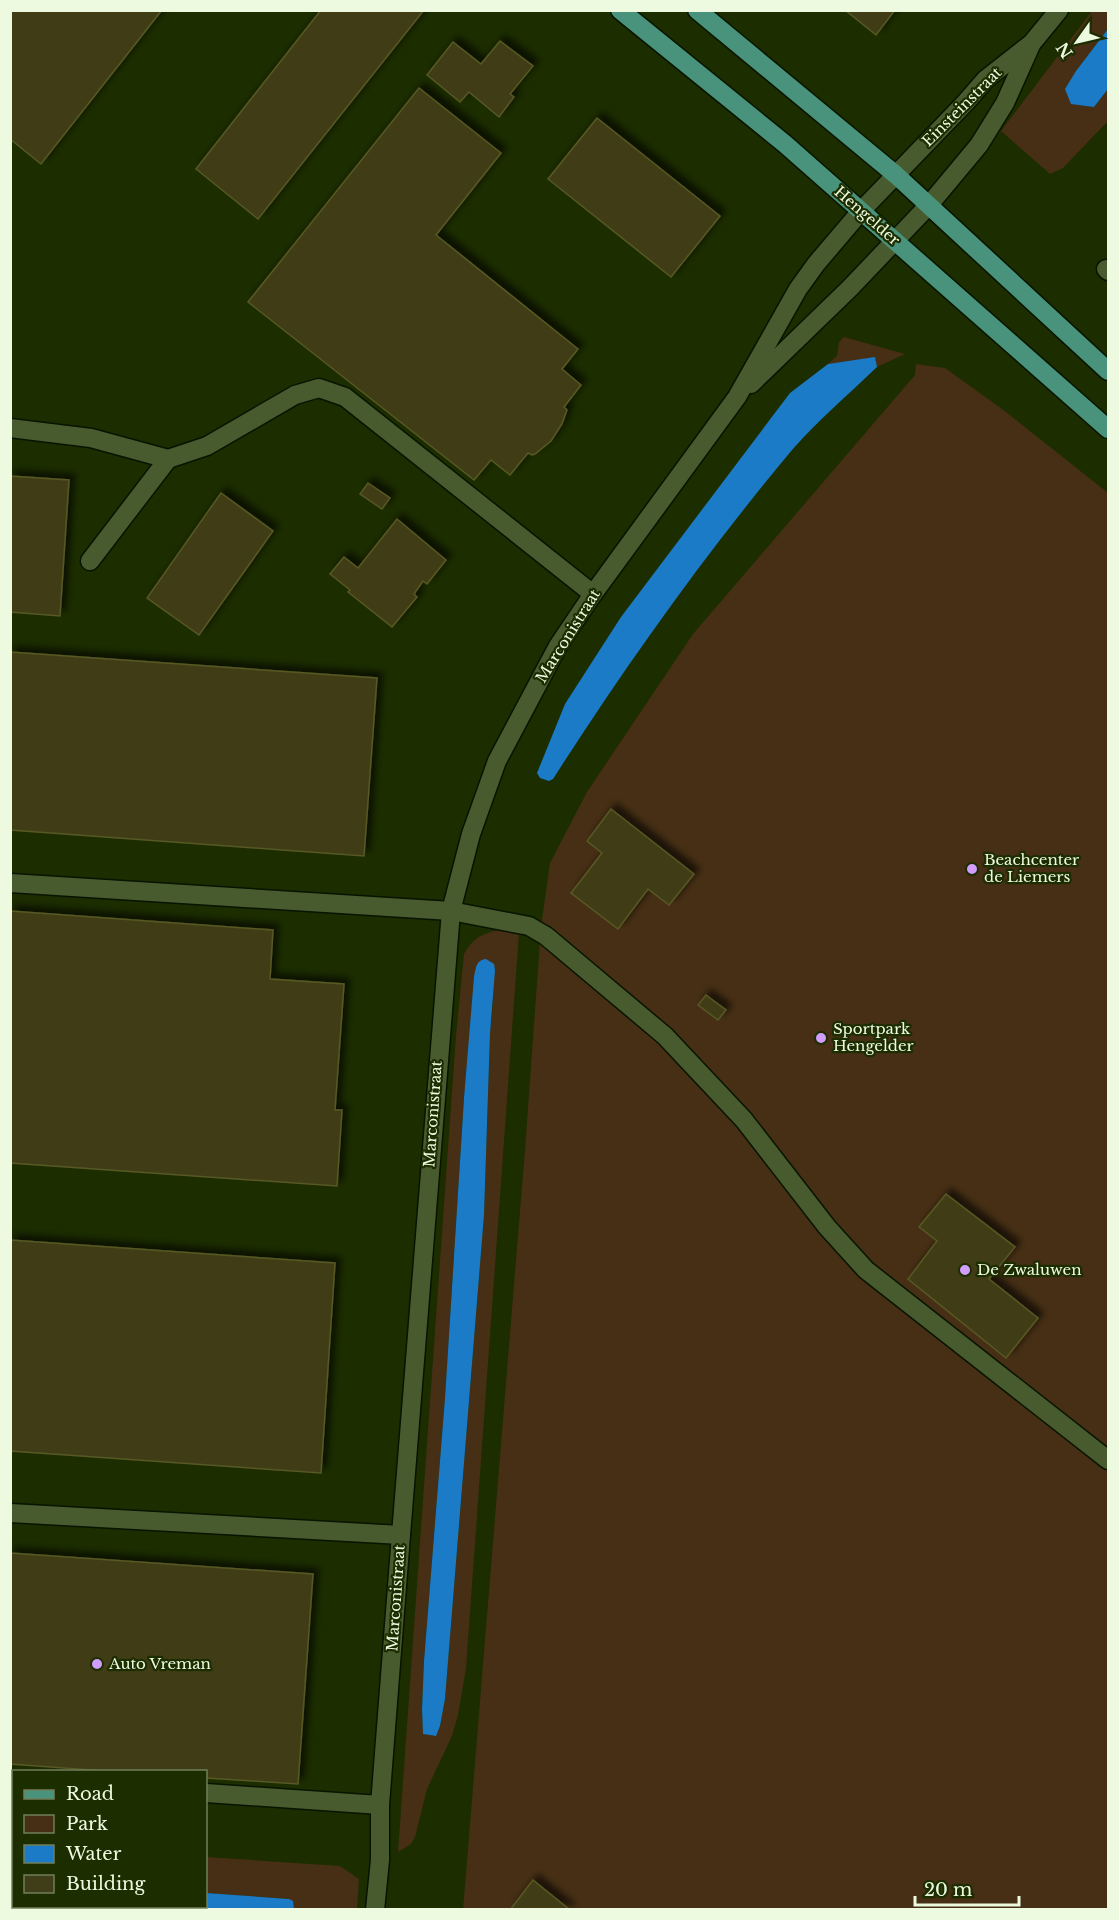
<svg xmlns="http://www.w3.org/2000/svg" width="1119" height="1920" font-family="'Libre Baskerville',serif">
	<defs>
		<filter id="shadow"><feDropShadow dx="5.5" dy="-5.5" stdDeviation="3" flood-color="#0009"/></filter>
	</defs>
	<rect width="100%" height="100%" fill="#1c2d00"/>
	<g fill="#462f14" fill-rule="evenodd">
		<polygon points="1092,11 1108,11 1108,29 1076,71 1094,107 1108,89 1108,121 1063,168 1050,174 1001,131"/>
		<polygon points="844,337 905,354 877,367 875,358 828,364 837,356 839,342"/>
		<polygon points="916,364 945,368 1006,412 1108,493 1108,1909 463,1910 525,1150 541,927 550,863 587,792 693,634 915,375"/>
		<path d="M 499,930 L 519,933 L 466,1668 L 458,1715 L 452,1736 L 427,1789 L 415,1837 L 411,1844 L 398,1852 L 456,1036 L 464,954 C 473,938 481,934 499,930 ZM 476,967 L 493,1002 L 490,1034 L 484,1215 L 445,1699 L 440,1726 L 435,1736 L 423,1734 L 422,1709 L 424,1661 L 445,1398 L 464,1098 Z"/>
		<polygon points="206,1857 340,1866 359,1879 357,1909 294,1909 293,1902 289,1899 206,1893"/>
	</g>
	<g fill="#1b7bc7">
		<polygon points="1108,29 1108,89 1094,107 1071,104 1065,89 1076,71"/>
		<path d="M 875,357 L 877,367 C 849,394 818,420 792,450 C 705,554 626,665 553,779 L 549,781 L 540,778 L 537,773 L 565,704 L 621,617 L 790,393 L 828,364 Z"/>
		<path d="M 486,959 L 494,964 L 495,970 L 490,1034 L 484,1215 L 445,1699 L 440,1726 L 436,1736 L 423,1734 L 422,1709 L 424,1661 L 445,1398 L 464,1098 L 474,977 C 476,968 476,960 486,959 Z"/>
		<polygon points="10,1878 13,1878 14,1906 206,1906 206,1893 289,1899 293,1901 294,1909 11,1909"/>
	</g>
	<g fill="#3f3e18" stroke="#585824" stroke-width="1.5" filter="url(#shadow)">
		<polygon points="10,10 162,10 41,164 10,139"/>
		<polygon points="321,10 424,10 258,219 196,169"/>
		<polygon points="845,10 895,10 876,35"/>
		<polygon points="500,41 533,66 510,94 514,97 499,117 469,92 460,102 427,75 453,42 481,64"/>
		<polygon points="419,88 501,153 436,235 578,349 562,369 581,385 564,407 567,410 562,424 551,441 535,454 532,455 528,453 510,475 491,460 474,480 248,302"/>
		<polygon points="597,118 720,216 671,277 548,179"/>
		<polygon points="10,476 69,480 60,616 10,612"/>
		<polygon points="368,483 390,498 382,509 360,494"/>
		<polygon points="221,493 273,531 199,635 147,598"/>
		<polygon points="397,519 446,560 427,584 423,581 414,594 417,597 392,627 348,592 350,590 330,574 344,557 358,568"/>
		<polygon points="10,652 377,678 364,856 10,830"/>
		<polygon points="611,809 694,874 669,905 648,889 618,929 571,893 602,853 587,841"/>
		<polygon points="10,911 273,930 270,979 344,984 335,1110 342,1110 337,1186 10,1163"/>
		<polygon points="706,995 726,1010 718,1020 698,1005"/>
		<polygon points="946,1194 1015,1247 989,1279 1038,1318 1006,1358 908,1279 937,1241 919,1227"/>
		<polygon points="10,1240 335,1263 321,1473 10,1451"/>
		<polygon points="10,1553 313,1574 298,1784 206,1778 206,1772 118,1772 10,1764"/>
		<polygon points="533,1880 570,1910 510,1910"/>
	</g>
	<g fill="none" stroke-linecap="round" stroke-linejoin="round">
		<g stroke="#081400" stroke-width="21">
			<g id="minor">
				<polyline points="1106,269 1108,271"/>
				<polyline points="751,384 850,288 929,205 979,145 1005,103 1031,45"/>
				<polyline points="10,428 91,438 168,459 207,446 295,395 319,388 345,397 593,594"/>
				<polyline points="90,561 168,459"/>
				<polyline points="10,883 451,911 529,926 546,936 665,1036 744,1120 827,1227 866,1270 1108,1460"/>
				<polyline points="10,1513 401,1535"/>
				<polyline points="10,1780 14,1780"/>
				<polyline points="206,1793 380,1805"/>
				<polyline points="375,1910 380,1860 380,1805 401,1535 451,911 471,834 497,761 558,646 593,594 737,397 798,289 816,264 861,211 966,102 986,79 1032,43 1059,10"/>
			</g>
		</g>
		<g stroke="#081400" stroke-width="21">
			<g id="major">
				<polyline points="620,10 785,144 1108,429"/>
				<polyline points="697,10 896,175 1108,371"/>
			</g>
		</g>
		<use href="#minor" stroke="#485b2e" stroke-width="18"/>
		<use href="#major" stroke="#49937c" stroke-width="18"/>
	</g>
	<g fill="#d19dfe" stroke="#1c2d00" stroke-width="2">
		<circle cx="972" cy="869" r="6"/>
		<circle cx="821" cy="1038" r="6"/>
		<circle cx="965" cy="1270" r="6"/>
		<circle cx="97" cy="1664" r="6"/>
	</g>
	<g text-anchor="middle" stroke-width="4.5" stroke-linejoin="round" paint-order="stroke">
		<g font-size="15" fill="#edfae0" stroke="#1c2d00">
			<text transform="translate(962 107) rotate(-45)" y="5">Einsteinstraat</text>
			<text transform="translate(867 216) rotate(41)" y="5">Hengelder</text>
			<text transform="translate(568 636) rotate(-58)" y="5">Marconistraat</text>
			<text transform="translate(433 1114) rotate(-86)" y="5">Marconistraat</text>
			<text transform="translate(396 1598) rotate(-86)" y="5">Marconistraat</text>
		</g>
		<g font-size="15" fill="#edfae0" stroke="#1c2d00" text-anchor="start">
			<text x="984" y="865">Beachcenter<tspan x="984" dy="17">de Liemers</tspan></text>
			<text x="833" y="1034">Sportpark<tspan x="833" dy="17">Hengelder</tspan></text>
			<text x="977" y="1275">De Zwaluwen</text>
			<text x="109" y="1669">Auto Vreman</text>
		</g>
	</g>
	<rect width="1119" height="1920" fill="none" stroke="#edfae0" stroke-width="24"/>
	<rect x="12" y="1770" width="195" height="138" fill="#1c2d00" stroke="#707f5a" stroke-width="1.5"/>
	<rect x="24" y="1790" width="30" height="9" fill="#49937c" stroke="#707f5a" stroke-width="1.5"/>
	<text x="66" y="1800" font-size="18" fill="#edfae0">Road</text>
	<rect x="24" y="1815" width="30" height="18" fill="#462f14" stroke="#707f5a" stroke-width="1.5"/>
	<text x="66" y="1830" font-size="18" fill="#edfae0">Park</text>
	<rect x="24" y="1845" width="30" height="18" fill="#1b7bc7" stroke="#707f5a" stroke-width="1.5"/>
	<text x="66" y="1860" font-size="18" fill="#edfae0">Water</text>
	<rect x="24" y="1875" width="30" height="18" fill="#3f3e18" stroke="#707f5a" stroke-width="1.5"/>
	<text x="66" y="1890" font-size="18" fill="#edfae0">Building</text>
	<g transform="translate(1077 42) rotate(236)" stroke="#1c2d00" stroke-width="4.5" paint-order="stroke">
	<path d="M0-4.5L10 22L0 15L-10 22Z" fill="#edfae0"/>
	<text y="-9" font-size="16" font-weight="bold" text-anchor="middle" fill="#edfae0">N</text>
	</g>
	<path d="M915 1896v9h104v-9" fill="none" stroke="#edfae0" stroke-width="3"/>
	<text x="924" y="1896" font-size="18" fill="#edfae0" stroke="#1c2d00" stroke-width="4.5" paint-order="stroke">20 m</text>
</svg>
